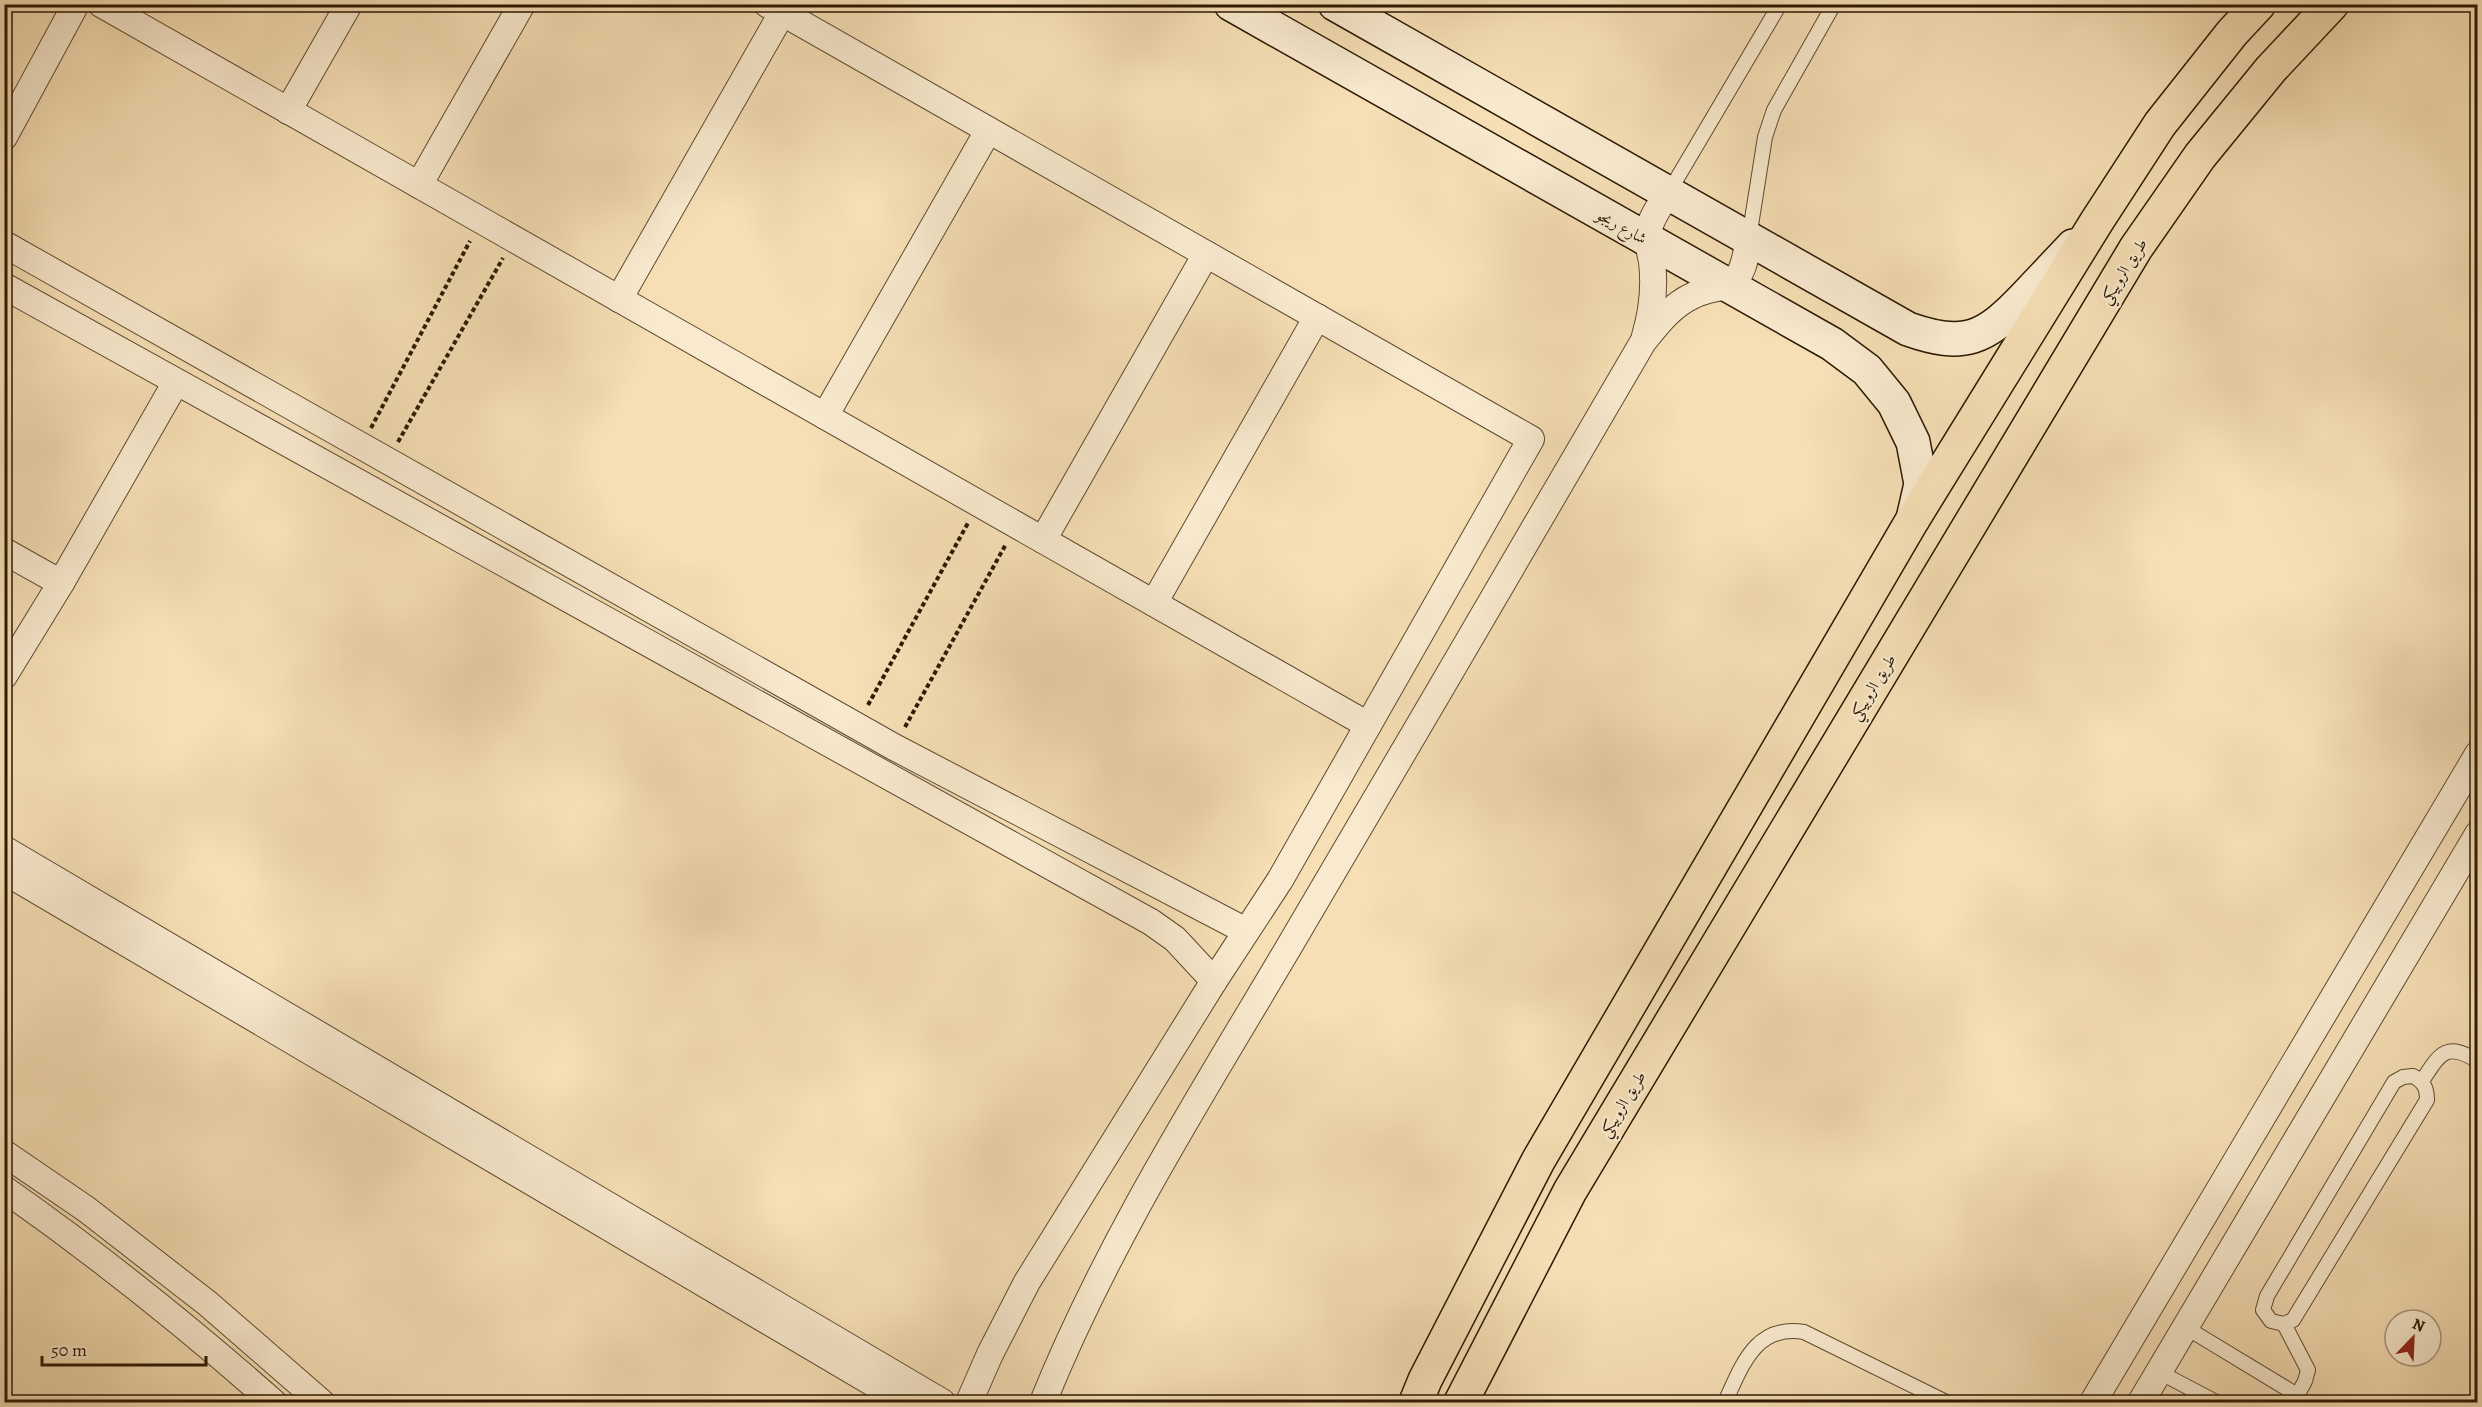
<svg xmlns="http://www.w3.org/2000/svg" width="2482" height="1407" font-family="Alegreya,Amiri,serif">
	<rect width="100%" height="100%" fill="#f6dfb5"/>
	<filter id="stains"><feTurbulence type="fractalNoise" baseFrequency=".00333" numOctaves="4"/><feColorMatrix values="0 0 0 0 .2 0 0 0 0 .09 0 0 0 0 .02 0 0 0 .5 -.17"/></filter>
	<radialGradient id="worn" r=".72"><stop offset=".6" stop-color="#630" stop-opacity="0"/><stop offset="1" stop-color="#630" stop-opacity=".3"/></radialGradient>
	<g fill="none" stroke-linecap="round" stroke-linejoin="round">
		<g stroke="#5e4a30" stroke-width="16">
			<g id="service">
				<polyline points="1669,192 1780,4"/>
				<polyline points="1749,238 1765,137 1774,110 1834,4"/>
				<path d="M 2413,1076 C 2424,1082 2427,1088 2427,1100 L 2293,1320 L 2284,1324 L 2271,1321 L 2263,1310 L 2267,1296 L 2394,1082 L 2403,1077 Z"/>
				<path d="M 2422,1081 C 2440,1054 2445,1041 2478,1061"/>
				<polyline points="2284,1324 2308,1370 2305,1381 2297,1396"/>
				<polyline points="2185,1327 2294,1393 2299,1402"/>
				<polyline points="2159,1372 2216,1402"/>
				<path d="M 1725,1402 C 1742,1366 1755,1324 1804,1332 L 1946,1402"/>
			</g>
		</g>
		<g stroke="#5e4a30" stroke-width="28">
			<g id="minor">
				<polyline points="101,4 1368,725"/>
				<polyline points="767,4 1531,439 1280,880 1214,981 1027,1282 990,1354 969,1402"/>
				<polyline points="288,111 349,4"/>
				<polyline points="4,137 76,4"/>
				<polyline points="419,185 522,4"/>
				<polyline points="4,244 894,747 1246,931"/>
				<polyline points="4,286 1151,922 1175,939 1214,981"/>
				<polyline points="619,299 782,13"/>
				<path d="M 1645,336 C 1652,312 1655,287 1652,262 C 1650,250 1646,240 1649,229 C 1652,215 1662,203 1669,192"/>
				<polyline points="825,416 988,131"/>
				<polyline points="1043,540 1206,254"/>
				<polyline points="4,551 61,583"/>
				<polyline points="1154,603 1317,317"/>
				<polyline points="4,676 61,583 176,382"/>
				<polyline points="4,849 942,1402"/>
				<polyline points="4,871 905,1402"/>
				<polyline points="4,1153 86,1209 207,1303 321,1402"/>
				<path d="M 4,1189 C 98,1255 187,1326 273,1402"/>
				<path d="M 1043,1402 C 1108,1241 1202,1094 1290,945 C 1408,744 1526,544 1643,342 C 1658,323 1672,305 1694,295 C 1704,290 1715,289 1725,286 C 1744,280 1746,254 1749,238"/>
				<polyline points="2093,1402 2478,754"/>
				<polyline points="2141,1402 2478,834"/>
			</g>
		</g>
		<g stroke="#2c1903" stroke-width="36">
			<g id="secondary">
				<polyline points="1231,4 1832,344 1867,370 1894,403 1913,442 1921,484 1913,519"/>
				<path d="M 1335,4 L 1908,329 C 1964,349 1985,339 2025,297 C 2041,280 2057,263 2073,246"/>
			</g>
		</g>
		<g stroke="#2c1903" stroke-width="36">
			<g id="primary">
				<polyline points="1416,1402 1425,1380 1538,1161 1913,519 2097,221 2160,124 2232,33 2259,4"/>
				<polyline points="1461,1402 1570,1191 2136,248 2200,156 2271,69 2332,4"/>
			</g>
		</g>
		<g stroke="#2c1903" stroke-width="4" stroke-dasharray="4.5 3" stroke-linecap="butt">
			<polyline points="371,428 470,241"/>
			<polyline points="398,442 503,258"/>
			<polyline points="868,705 968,523"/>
			<polyline points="905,727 1006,544"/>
			<polyline points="4,1226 10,1219"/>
		</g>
		<use href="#service" stroke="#f9eacf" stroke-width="14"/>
		<use href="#minor" stroke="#f9eacf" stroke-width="26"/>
		<use href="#secondary" stroke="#f9eacf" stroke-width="33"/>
		<use href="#primary" stroke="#f6dfb5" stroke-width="33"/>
	</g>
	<g text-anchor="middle" stroke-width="4.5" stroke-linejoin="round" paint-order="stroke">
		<g font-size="16" fill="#2c1903" stroke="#f9eacf">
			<text transform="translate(1622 226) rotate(29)" y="6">شارع ريجو</text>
			<text transform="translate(2123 271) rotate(-58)" y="6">طريق الروبيكي</text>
			<text transform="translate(1872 687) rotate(-59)" y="6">طريق الروبيكي</text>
			<text transform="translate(1622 1104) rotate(-59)" y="6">طريق الروبيكي</text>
		</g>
	</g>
	<rect width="2482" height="1407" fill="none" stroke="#f6dfb5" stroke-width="24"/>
	<rect x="6" y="6" width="2470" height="1395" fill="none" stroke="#2c1903" stroke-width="3"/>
	<rect x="12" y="12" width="2458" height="1383" fill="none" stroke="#2c1903" stroke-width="1.5"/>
	<g transform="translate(2413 1338) rotate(23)"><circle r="28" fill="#f9eacf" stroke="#a7967d" stroke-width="1.5"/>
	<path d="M0-4.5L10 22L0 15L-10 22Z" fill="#8f2418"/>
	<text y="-9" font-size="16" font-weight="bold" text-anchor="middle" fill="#2c1903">N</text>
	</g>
	<path d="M42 1356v9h164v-9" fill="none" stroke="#2c1903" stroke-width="3"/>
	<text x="51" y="1356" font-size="18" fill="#2c1903" stroke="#f9eacf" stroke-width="4.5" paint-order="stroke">50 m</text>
	<rect width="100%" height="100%" filter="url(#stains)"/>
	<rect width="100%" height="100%" fill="url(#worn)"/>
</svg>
